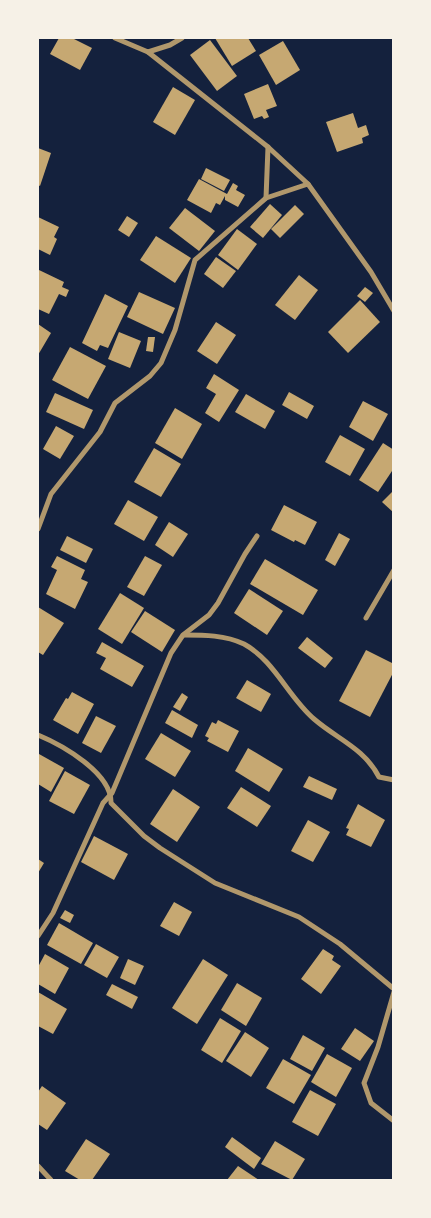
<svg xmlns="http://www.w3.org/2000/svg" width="431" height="1218" font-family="Poppins,sans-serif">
	<rect width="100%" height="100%" fill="#14213d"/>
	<g fill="#c6a872">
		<polygon points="59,38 72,38 92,48 80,70 50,54"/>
		<polygon points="215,38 248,38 256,51 232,66"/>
		<polygon points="210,40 237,76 217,91 190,55"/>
		<polygon points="283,41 300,70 276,85 259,55"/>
		<polygon points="268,84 277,106 266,110 269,117 264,119 262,116 254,119 244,94"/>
		<polygon points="173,87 195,100 175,135 153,122"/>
		<polygon points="353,113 358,128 366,125 369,135 362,138 363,143 337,152 326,122"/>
		<polygon points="38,148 51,153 40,186 38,185"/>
		<polygon points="206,168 230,180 224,191 201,179"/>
		<polygon points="199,179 227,194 233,183 238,186 236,190 245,195 238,207 225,200 225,196 220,205 216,203 211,213 187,200"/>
		<polygon points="270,204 282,215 263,238 250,227"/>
		<polygon points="295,205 304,214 280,238 271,229"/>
		<polygon points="185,208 215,231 199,251 169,228"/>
		<polygon points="127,216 138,223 129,237 118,230"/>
		<polygon points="38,217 59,227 54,237 57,239 50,255 38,249"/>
		<polygon points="237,229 257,244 238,270 218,255"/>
		<polygon points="156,236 191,258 175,283 140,260"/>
		<polygon points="216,257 236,271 223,288 204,274"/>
		<polygon points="39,270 64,282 62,287 69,290 66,297 59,294 49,314 38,309"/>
		<polygon points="299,275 318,290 295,320 275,305"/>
		<polygon points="365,287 373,293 365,302 357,296"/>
		<polygon points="139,292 175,308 163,334 127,317"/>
		<polygon points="105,294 128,306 108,348 100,345 97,351 82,343"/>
		<polygon points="360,300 380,322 348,353 328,332"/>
		<polygon points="216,322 236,335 217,364 197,351"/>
		<polygon points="38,324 51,333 38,355"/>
		<polygon points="119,332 141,341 130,368 108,359"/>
		<polygon points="148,337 155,337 153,352 146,351"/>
		<polygon points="70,347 106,366 88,399 52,380"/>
		<polygon points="214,374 239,390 219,422 205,413 216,394 206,388"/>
		<polygon points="289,392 314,406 307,419 282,405"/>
		<polygon points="55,393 93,410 84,429 46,412"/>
		<polygon points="246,394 275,411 265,429 235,412"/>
		<polygon points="363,401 388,414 373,441 349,427"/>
		<polygon points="175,408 202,424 182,459 155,443"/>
		<polygon points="56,426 74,436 60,459 43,449"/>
		<polygon points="340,435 365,449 350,476 325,462"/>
		<polygon points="383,443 394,450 394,468 378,492 359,480"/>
		<polygon points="154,448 181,464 161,497 134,482"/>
		<polygon points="394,490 394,513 382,502"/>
		<polygon points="128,500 158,517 144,541 114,524"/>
		<polygon points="284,505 317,522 305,545 295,540 294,542 271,530"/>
		<polygon points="169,522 188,534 173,557 155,545"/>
		<polygon points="339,533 350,539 335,566 325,560"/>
		<polygon points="67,536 93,549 86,563 60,550"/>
		<polygon points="57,556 85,570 81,579 88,582 75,609 46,594 57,570 51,567"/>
		<polygon points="145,556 162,565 144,596 127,587"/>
		<polygon points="265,559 318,590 303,615 250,584"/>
		<polygon points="249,589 283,611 267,635 234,613"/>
		<polygon points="120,593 144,608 122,644 98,629"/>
		<polygon points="38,607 64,623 43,655 38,652"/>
		<polygon points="145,611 175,630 162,652 131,632"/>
		<polygon points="307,637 333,658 325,668 298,648"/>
		<polygon points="102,642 144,666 132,687 100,669 106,658 96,653"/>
		<polygon points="366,650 394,664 394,671 370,717 339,701"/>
		<polygon points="247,680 271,694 261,712 236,698"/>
		<polygon points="72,692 94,704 78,734 53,720 66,698 68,699"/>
		<polygon points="182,693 188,697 180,711 173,707"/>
		<polygon points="172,710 198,725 192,738 165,723"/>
		<polygon points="96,716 116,726 101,753 82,743"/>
		<polygon points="218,720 239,731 228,752 207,741 209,738 205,736 212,722 216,724"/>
		<polygon points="161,733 191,751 175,777 145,759"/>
		<polygon points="248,748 283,769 269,792 235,771"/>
		<polygon points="39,754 64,768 51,792 38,784"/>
		<polygon points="65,771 90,785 74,814 49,801"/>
		<polygon points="309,776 337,789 332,800 303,787"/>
		<polygon points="241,787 271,806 257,827 227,808"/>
		<polygon points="173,789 200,807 177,842 150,824"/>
		<polygon points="358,804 385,820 371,847 346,835 349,829 346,828"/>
		<polygon points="308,820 330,832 313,862 291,851"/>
		<polygon points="94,836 128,854 114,880 81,862"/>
		<polygon points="38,859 44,863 38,873"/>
		<polygon points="174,902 192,912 179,936 160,926"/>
		<polygon points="65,910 74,915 70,923 60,918"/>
		<polygon points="59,923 93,943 81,964 47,945"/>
		<polygon points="96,944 119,957 107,978 84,965"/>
		<polygon points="323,949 334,956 332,960 341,966 321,994 301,979"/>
		<polygon points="45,954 69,968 55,994 38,984 38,967"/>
		<polygon points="128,959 144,966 135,985 120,978"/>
		<polygon points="203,959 228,975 197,1024 172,1008"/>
		<polygon points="237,983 262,998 246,1026 221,1010"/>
		<polygon points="112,984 138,997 132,1009 106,995"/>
		<polygon points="38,992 67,1009 53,1034 38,1026"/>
		<polygon points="220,1018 241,1031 222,1063 201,1050"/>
		<polygon points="355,1028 374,1041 360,1061 341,1049"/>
		<polygon points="245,1032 269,1048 251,1077 226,1061"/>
		<polygon points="303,1035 325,1048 312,1071 290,1059"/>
		<polygon points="327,1054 352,1068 336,1097 311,1082"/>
		<polygon points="283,1059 311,1075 294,1104 266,1088"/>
		<polygon points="42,1086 66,1103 47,1130 38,1124 38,1092"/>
		<polygon points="310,1090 336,1104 318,1136 292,1122"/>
		<polygon points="232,1137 261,1158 254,1169 225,1147"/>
		<polygon points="86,1139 110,1154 92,1180 80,1180 65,1171"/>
		<polygon points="275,1141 305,1159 292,1180 261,1164"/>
		<polygon points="238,1166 259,1180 227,1180"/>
	</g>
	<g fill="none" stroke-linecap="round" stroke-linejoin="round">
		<g stroke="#b1986c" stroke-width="5">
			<polyline points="115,38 148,52 170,45 182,38"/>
			<polyline points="148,52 268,147 308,184"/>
			<polyline points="266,198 268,147"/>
			<polyline points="38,529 51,494 100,432 115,403 150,376 161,363 175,330 195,260 266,198 308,184 371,272 394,311"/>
			<polyline points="366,618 394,570"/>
			<path d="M 184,635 C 204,635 225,635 244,644 C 274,660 289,698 314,719 C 337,739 364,748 379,777 L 394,780"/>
			<path d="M 38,735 C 62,745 112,773 111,803 L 144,836 L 160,848 L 215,883 L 299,917 L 340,944 L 394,989"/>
			<polyline points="38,936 53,913 103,803 112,793 171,653 183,635 209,615 218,603 245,554 257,536"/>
			<polyline points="394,992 378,1047 364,1083 371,1103 394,1121"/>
			<polyline points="38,1166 51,1180"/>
		</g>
	</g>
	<rect width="431" height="1218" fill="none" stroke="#f6f1e7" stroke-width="78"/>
</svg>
